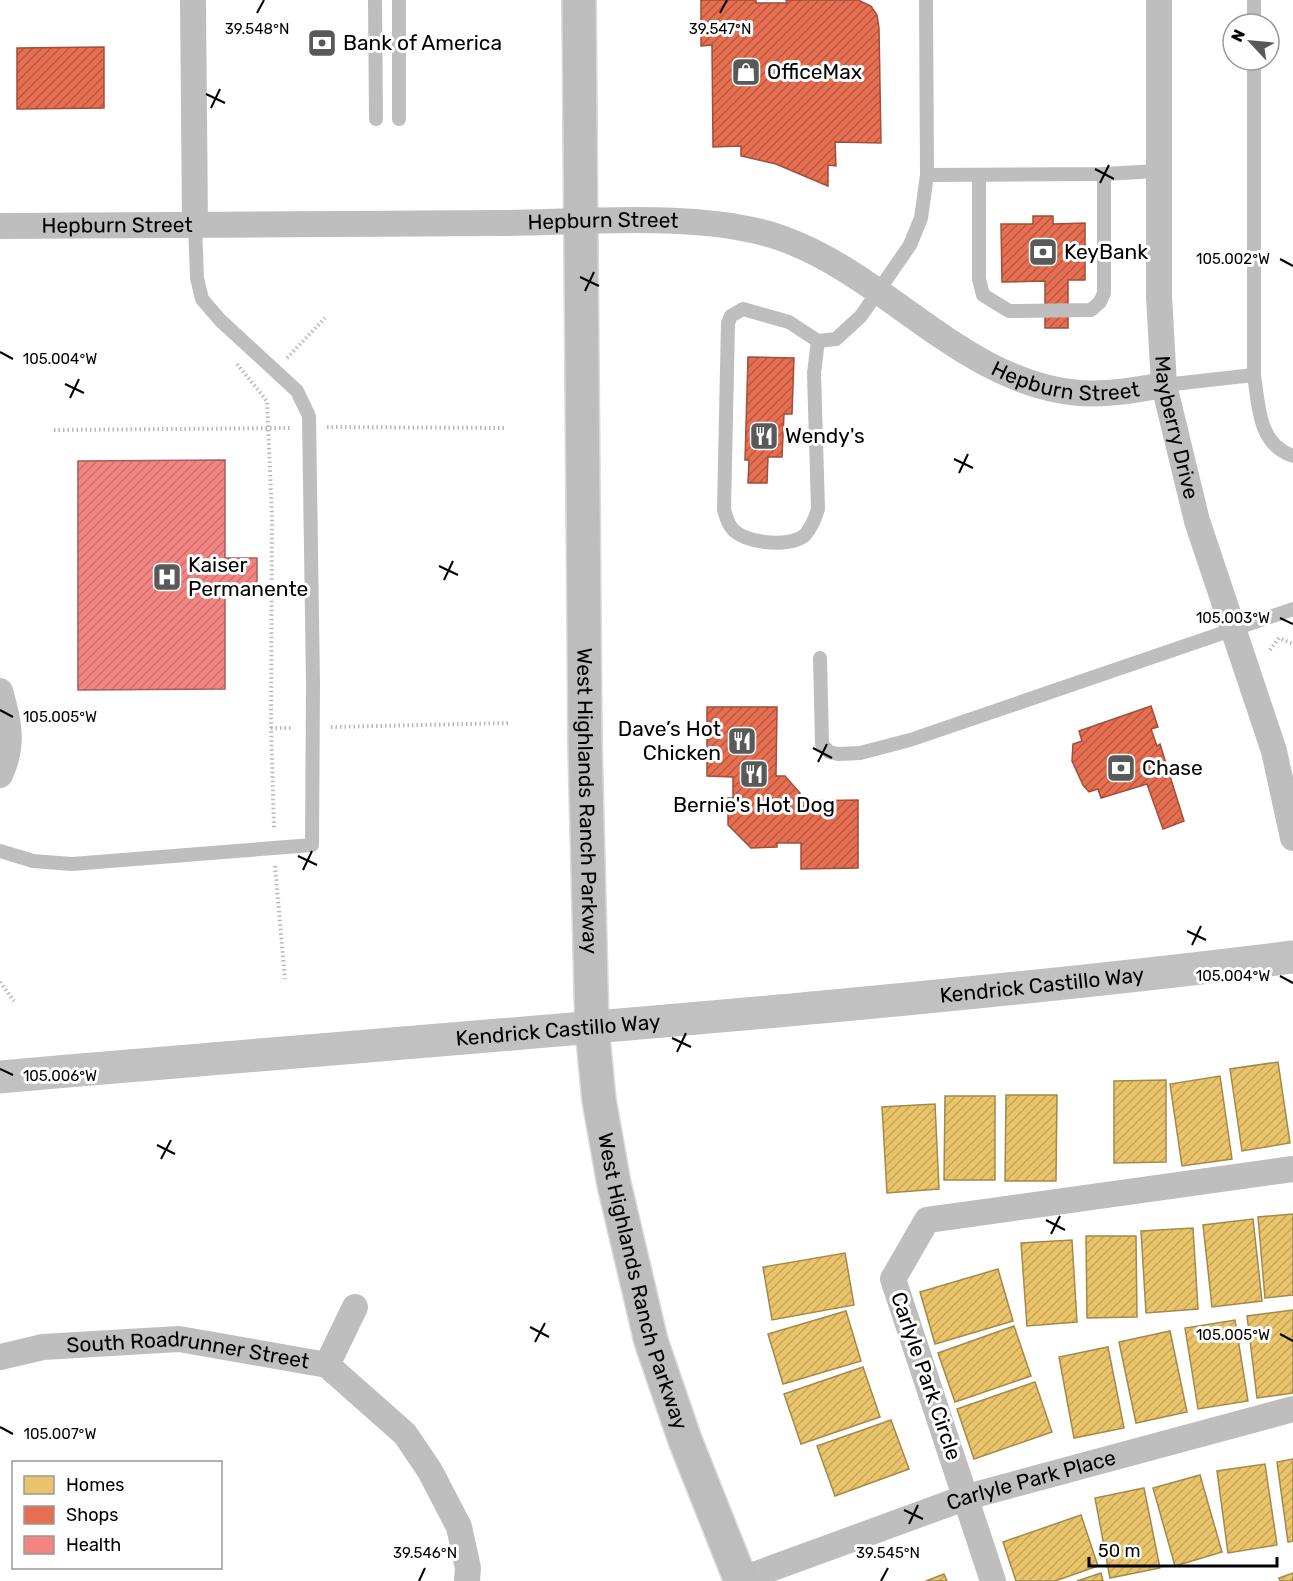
<svg xmlns="http://www.w3.org/2000/svg" width="1293" height="1581" font-family="Rubik,sans-serif">
	<defs>
		<pattern id="homes-hatch" width="6" height="6" patternUnits="userSpaceOnUse" patternTransform="scale(1.5)"><rect width="6" height="6" fill="#e9c46a"/><path d="M-1 1l2-2M0 6l6-6M5 7l2-2" fill="none" stroke="#c6a75a"/></pattern>
		<pattern id="shops-hatch" width="6" height="6" patternUnits="userSpaceOnUse" patternTransform="scale(1.5)"><rect width="6" height="6" fill="#e76f51"/><path d="M-1 1l2-2M0 6l6-6M5 7l2-2" fill="none" stroke="#b95941"/></pattern>
		<pattern id="health-hatch" width="6" height="6" patternUnits="userSpaceOnUse" patternTransform="scale(1.5)"><rect width="6" height="6" fill="#f28482"/><path d="M-1 1l2-2M0 6l6-6M5 7l2-2" fill="none" stroke="#ce706e"/></pattern>
	</defs>
	<rect width="100%" height="100%" fill="#fff"/>
	<g fill="url(#homes-hatch)" stroke="#a3894a" stroke-width="1.5">
		<polygon points="1278,1062 1290,1143 1242,1151 1230,1069"/>
		<polygon points="1220,1076 1232,1159 1182,1166 1170,1084"/>
		<polygon points="1166,1080 1166,1162 1114,1163 1114,1081"/>
		<polygon points="1006,1095 1057,1095 1056,1181 1005,1181"/>
		<polygon points="945,1096 995,1096 995,1180 944,1180"/>
		<polygon points="935,1104 939,1189 887,1193 882,1107"/>
		<polygon points="1293,1214 1293,1295 1265,1298 1258,1217"/>
		<polygon points="1253,1219 1262,1301 1212,1307 1203,1225"/>
		<polygon points="1193,1228 1198,1309 1146,1313 1141,1231"/>
		<polygon points="1086,1236 1136,1236 1137,1317 1087,1318"/>
		<polygon points="1072,1240 1077,1322 1027,1326 1021,1243"/>
		<polygon points="845,1253 854,1305 772,1320 763,1267"/>
		<polygon points="998,1269 1013,1321 935,1344 920,1292"/>
		<polygon points="1293,1310 1293,1393 1257,1398 1247,1316"/>
		<polygon points="846,1311 861,1361 783,1384 768,1334"/>
		<polygon points="1235,1320 1248,1401 1198,1409 1185,1328"/>
		<polygon points="1014,1326 1031,1376 955,1402 938,1353"/>
		<polygon points="1170,1331 1187,1412 1136,1423 1119,1342"/>
		<polygon points="1108,1347 1124,1428 1074,1438 1059,1357"/>
		<polygon points="863,1367 880,1417 801,1444 784,1394"/>
		<polygon points="1035,1382 1052,1432 974,1459 957,1409"/>
		<polygon points="891,1420 909,1469 835,1496 817,1446"/>
		<polygon points="1293,1459 1293,1541 1288,1542 1277,1462"/>
		<polygon points="1265,1464 1277,1545 1228,1553 1217,1471"/>
		<polygon points="1200,1475 1222,1552 1175,1566 1153,1488"/>
		<polygon points="1144,1488 1160,1568 1110,1578 1095,1498"/>
		<polygon points="1081,1515 1098,1566 1055,1581 1016,1581 1003,1542"/>
		<polygon points="1101,1573 1103,1581 1077,1581"/>
		<polygon points="1293,1573 1293,1581 1280,1581 1279,1578"/>
		<polygon points="944,1574 947,1581 926,1581"/>
	</g>
	<g fill="url(#shops-hatch)" stroke="#a24e39" stroke-width="1.5">
		<polygon points="701,0 756,0 756,3 787,3 786,0 858,0 871,6 877,15 879,28 881,143 835,142 836,166 828,165 828,186 776,164 741,156 741,146 713,147 712,45 701,46"/>
		<polygon points="104,47 104,108 17,109 17,48"/>
		<polygon points="1033,216 1053,216 1053,224 1085,223 1085,280 1068,280 1068,328 1045,328 1045,281 1002,282 1001,224 1033,224"/>
		<polygon points="748,357 794,358 792,414 784,414 782,457 768,457 767,483 748,483 749,460 745,460"/>
		<polygon points="1151,706 1158,727 1151,729 1157,746 1160,744 1184,821 1163,829 1147,784 1101,798 1098,789 1089,792 1083,785 1072,761 1073,744 1082,741 1079,731"/>
		<polygon points="707,707 777,707 776,776 785,776 800,793 800,801 858,800 858,868 801,869 801,843 777,843 777,847 751,848 728,825 728,798 733,798 733,777 707,776"/>
	</g>
	<polygon fill="url(#health-hatch)" stroke="#a95c5b" stroke-width="1.5" points="225,460 225,558 257,558 257,596 225,596 225,689 78,690 78,461"/>
	<g fill="none" stroke-linecap="round" stroke-linejoin="round">
		<g stroke="#dbdbdb" stroke-width="36">
			<g id="primary">
				<path id="s6" d="M 579,0 L 585,744 L 592,1028 L 599,1100 L 614,1184 L 651,1341 L 685,1440 L 741,1581"/>
			</g>
		</g>
		<g stroke="#b8b8b8" stroke-width="4" stroke-dasharray="1.5 3" stroke-linecap="butt">
			<polyline points="287,358 325,318"/>
			<polyline points="237,364 267,401 272,516 271,728 274,829"/>
			<polyline points="327,427 506,428"/>
			<polyline points="54,430 292,428"/>
			<polyline points="1270,650 1279,638 1293,644"/>
			<polyline points="331,727 510,723"/>
			<polyline points="271,728 293,728"/>
			<polyline points="275,866 285,979"/>
			<polyline points="0,982 14,1001"/>
		</g>
		<g stroke="#bebebe" stroke-width="14">
			<polyline points="375,0 376,119"/>
			<polyline points="399,0 399,119"/>
			<polyline points="1254,0 1254,24"/>
			<polyline points="927,175 1104,174 1158,171"/>
			<polyline points="979,176 979,279 983,295 1009,311 1091,310 1100,302 1104,293 1104,174"/>
			<path d="M 818,341 L 814,373 L 818,509 C 815,519 812,527 805,535 C 791,548 742,544 731,527 C 727,522 726,515 724,510 L 728,323 L 731,316 L 743,309 L 789,322 L 818,341 L 836,339 L 861,316 L 910,245 L 921,218 L 927,175 L 926,0"/>
			<polyline points="1254,375 1254,60"/>
			<path d="M 1164,385 L 1254,375 C 1259,407 1258,444 1293,456"/>
			<polyline points="820,658 822,744 829,752 838,754 860,753 910,740 1293,609"/>
			<polyline points="0,851 33,861 72,864 312,845 313,683 309,416 297,391 220,320 202,299 197,278 195,225"/>
		</g>
		<g stroke="#bebebe" stroke-width="26">
			<polyline points="193,0 195,225"/>
			<path id="s1" d="M 1159,0 L 1159,296 L 1164,385 L 1197,521 L 1274,751 L 1293,838"/>
			<path id="s2" d="M 0,226 C 168,225 336,224 503,223 C 585,222 705,211 781,238 C 887,275 963,383 1079,393 C 1108,395 1136,390 1164,385"/>
			<path d="M 0,691 C 9,721 14,745 0,775"/>
			<path id="s3" d="M 0,1357 L 43,1347 L 179,1339 L 327,1365 L 405,1434 L 430,1471 L 459,1527 L 468,1568 L 467,1581"/>
			<polyline points="327,1365 355,1307"/>
			<path id="s4" d="M 740,1580 L 967,1497 L 1293,1409"/>
			<polyline points="993,1581 893,1279 927,1220 1293,1169"/>
		</g>
		<path stroke="#c1c1c1" stroke-width="33" id="s5" d="M 0,1077 C 431,1039 863,1010 1293,957"/>
		<use href="#primary" stroke="#bdbdbd" stroke-width="33"/>
	</g>
	<path fill="none" stroke="#000" stroke-width="2" d="M 257,13 L 264,0M 720,13 L 727,0M 206,94 L 225,103M 211,108 L 220,89M 1095,169 L 1114,179M 1100,183 L 1109,165M 1280,259 L 1293,266M 580,277 L 599,286M 585,291 L 594,272M 0,352 L 13,359M 65,384 L 84,393M 70,398 L 79,379M 954,459 L 973,468M 959,473 L 968,454M 439,566 L 458,575M 444,580 L 453,561M 1280,618 L 1293,624M 0,710 L 13,717M 813,748 L 832,758M 818,762 L 827,744M 298,856 L 317,865M 303,870 L 312,851M 1187,931 L 1206,940M 1192,945 L 1201,926M 1280,976 L 1293,983M 672,1038 L 691,1047M 677,1052 L 686,1033M 0,1069 L 13,1075M 157,1145 L 175,1154M 161,1159 L 171,1140M 1046,1220 L 1065,1230M 1051,1234 L 1060,1216M 530,1327 L 549,1337M 1280,1334 L 1293,1341M 535,1342 L 545,1323M 0,1427 L 13,1434M 904,1510 L 923,1519M 909,1524 L 918,1505M 419,1581 L 425,1568M 881,1581 L 888,1568"/>
	<defs>
		<g id="bank-square" transform="scale(1.5)"><rect x="-9" y="-9" width="18" height="18" rx="4" fill="#595959" stroke="#fff"/><path d="M-6-4H6V4H-6ZM0-2.3a2.3 2.3 0 1 0 0 4.6a2.3 2.3 0 1 0 0-4.6Z" fill="#fff"/></g>
		<g id="shop-square" transform="scale(1.5)"><rect x="-9" y="-9" width="18" height="18" rx="4" fill="#595959" stroke="#fff"/><path d="M-5-2.5h2.3a2.7 3.5 0 0 1 5.4 0H5L5.5 6h-11ZM-1.5-2.5h3a1.5 2.3 0 0 0-3 0Z" fill="#fff"/></g>
		<g id="restaurant-square" transform="scale(1.5)"><rect x="-9" y="-9" width="18" height="18" rx="4" fill="#595959" stroke="#fff"/><path d="M-5-6h1v4h1v-4h1v4h1v-4h1v5L-1.5 .5V6h-2V.5L-5-1ZM5-6V6H3V1.5H1.5Q1.5-4 5-6Z" fill="#fff"/></g>
		<g id="hospital-square" transform="scale(1.5)"><rect x="-9" y="-9" width="18" height="18" rx="4" fill="#595959" stroke="#fff"/><path d="M-5-5h3v3.5h4V-5h3V5h-3V1.5h-4V5h-3Z" fill="#fff"/></g>
	</defs>
	<g fill-rule="evenodd">
		<use href="#bank-square" x="322" y="43"/>
		<use href="#shop-square" x="746" y="72"/>
		<use href="#bank-square" x="1043" y="252"/>
		<use href="#restaurant-square" x="764" y="436"/>
		<use href="#hospital-square" x="167" y="577"/>
		<use href="#restaurant-square" x="742" y="741"/>
		<use href="#bank-square" x="1121" y="768"/>
		<use href="#restaurant-square" x="754" y="774"/>
	</g>
	<g text-anchor="middle" stroke-width="6" stroke-linejoin="round" paint-order="stroke">
		<g font-size="21" fill="#000" stroke="#fff" text-anchor="start">
			<text x="343" y="50">Bank of America</text>
			<text x="767" y="79">OfficeMax</text>
			<text x="1064" y="259">KeyBank</text>
			<text x="785" y="443">Wendy's</text>
			<text x="188" y="572">Kaiser<tspan x="188" dy="24">Permanente</tspan></text>
			<text x="721" y="736" text-anchor="end">Dave’s Hot<tspan x="721" dy="24">Chicken</tspan></text>
			<text x="1142" y="775">Chase</text>
			<text x="754" y="812" text-anchor="middle">Bernie's Hot Dog</text>
		</g>
		<g font-size="21" fill="#000" stroke="#fff">
			<text dy="7" stroke="none"><textPath href="#s2" startOffset="603">Hepburn Street</textPath></text>
			<text dy="7" stroke="none"><textPath href="#s2" startOffset="117">Hepburn Street</textPath></text>
			<text dy="7" stroke="none"><textPath href="#s2" startOffset="1107">Hepburn Street</textPath></text>
			<text dy="7" stroke="none"><textPath href="#s1" startOffset="429">Mayberry Drive</textPath></text>
			<text dy="7" stroke="none"><textPath href="#s6" startOffset="801">West Highlands Ranch Parkway</textPath></text>
			<text dy="7" stroke="none"><textPath href="#s5" startOffset="1046">Kendrick Castillo Way</textPath></text>
			<text dy="7" stroke="none"><textPath href="#s5" startOffset="560">Kendrick Castillo Way</textPath></text>
			<text dy="7" stroke="none"><textPath href="#s6" startOffset="1287">West Highlands Ranch Parkway</textPath></text>
			<text dy="7" stroke="none"><textPath href="#s3" startOffset="190">South Roadrunner Street</textPath></text>
			<text transform="translate(926 1376) rotate(71)" y="7">Carlyle Park Circle</text>
			<text dy="7" stroke="none"><textPath href="#s4" startOffset="308">Carlyle Park Place</textPath></text>
		</g>
	</g>
	<g font-size="15" text-anchor="middle" fill="#000" stroke="#fff" stroke-width="6" stroke-linejoin="round" paint-order="stroke">
		<text x="257" y="34">39.548°N</text>
		<text x="720" y="34">39.547°N</text>
		<text x="1233" y="264">105.002°W</text>
		<text x="60" y="364">105.004°W</text>
		<text x="1233" y="623">105.003°W</text>
		<text x="60" y="722">105.005°W</text>
		<text x="1233" y="981">105.004°W</text>
		<text x="60" y="1081">105.006°W</text>
		<text x="1233" y="1340">105.005°W</text>
		<text x="60" y="1439">105.007°W</text>
		<text x="425" y="1558">39.546°N</text>
		<text x="888" y="1558">39.545°N</text>
	</g>
	<rect x="12" y="1461" width="210" height="108" fill="#ffffff" stroke="#999999" stroke-width="1.5"/>
	<rect x="24" y="1476" width="30" height="18" fill="#e9c46a" stroke="#999999" stroke-width="1.5"/>
	<text x="66" y="1491" font-size="18" fill="#000000">Homes</text>
	<rect x="24" y="1506" width="30" height="18" fill="#e76f51" stroke="#999999" stroke-width="1.5"/>
	<text x="66" y="1521" font-size="18" fill="#000000">Shops</text>
	<rect x="24" y="1536" width="30" height="18" fill="#f28482" stroke="#999999" stroke-width="1.5"/>
	<text x="66" y="1551" font-size="18" fill="#000000">Health</text>
	<g transform="translate(1251 42) rotate(296)"><circle r="28" fill="#ffffff" stroke="#999999" stroke-width="1.5"/>
	<path d="M0-4.5L10 22L0 15L-10 22Z" fill="#595959"/>
	<text y="-9" font-size="16" font-weight="bold" text-anchor="middle" fill="#000000">N</text>
	</g>
	<path d="M1089 1557v9h188v-9" fill="none" stroke="#000000" stroke-width="3"/>
	<text x="1098" y="1557" font-size="18" fill="#000000" stroke="#ffffff" stroke-width="4.5" paint-order="stroke">50 m</text>
</svg>
